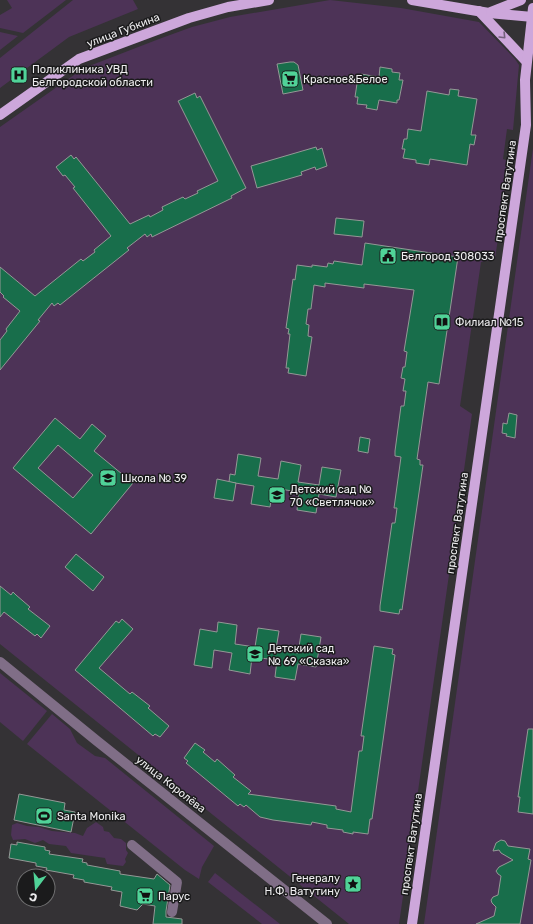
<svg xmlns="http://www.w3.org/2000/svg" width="533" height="924" font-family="Rubik,sans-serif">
	<rect width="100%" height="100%" fill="#343235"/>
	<g fill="#4d3357">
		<polygon points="7,0 66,0 23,33 0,28 0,15 12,8"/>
		<polygon points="73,0 133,0 138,9 69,37 0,88 0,58"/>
		<polygon points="330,0 401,8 479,22 515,59 519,65 513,130 507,129 503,159 509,161 495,259 481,262 460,406 472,414 399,924 349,924 0,644 0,127 84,68 159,39 192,27 230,17"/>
		<polygon points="0,32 18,36 0,50"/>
		<polygon points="533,148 533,924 424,924"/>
		<polygon points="0,673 47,711 23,741 0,722"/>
		<polygon points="52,714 70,729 77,743 95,756 105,758 214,846 202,867 199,879 185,870 27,744"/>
		<polygon points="96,822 103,827 104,831 109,832 114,838 121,839 126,843 126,850 128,853 125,859 126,862 123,866 107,864 105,858 71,853 66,846 49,844 43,840 35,843 25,839 13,840 11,835 12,825 17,823 27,826 39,827 52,831 75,833 83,836 87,828"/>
		<polygon points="215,873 280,924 262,924 208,882"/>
	</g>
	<g fill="#186e4b" stroke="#949896" fill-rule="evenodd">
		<polygon points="290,62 294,62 298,65 303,90 283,94 277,64"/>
		<polygon points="380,67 392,69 392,72 400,73 399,80 403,80 399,100 397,100 397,103 379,100 377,110 366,108 367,105 357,104 358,97 355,97 358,77 360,77 361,74 379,77"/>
		<polygon points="450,89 459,90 458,96 477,99 471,135 476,135 474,145 470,144 467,165 430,159 429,165 416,163 416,160 403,158 405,149 402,149 404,139 407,139 408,129 421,131 427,91 449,95"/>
		<polygon points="195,93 197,98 200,96 246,188 231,196 232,198 152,237 151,234 147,237 145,234 127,248 129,250 60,305 58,303 54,306 52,303 38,320 40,321 0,370 0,340 7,331 6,329 20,311 3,297 4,296 0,292 0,267 35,296 81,259 83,261 95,252 94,250 111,236 73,188 75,187 65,175 63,176 56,167 71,155 74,159 76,157 130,224 149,215 150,217 163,210 162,207 183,197 185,199 198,193 197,191 218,181 178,101"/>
		<polygon points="316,147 317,150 322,148 327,166 316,170 315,167 301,172 302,175 257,188 251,166"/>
		<polygon points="336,218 364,221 362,237 334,234"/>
		<polygon points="365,243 458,257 439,384 428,382 417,459 420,460 420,465 423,465 402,610 400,609 399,614 380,611 380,606 392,523 395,523 397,508 394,508 401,457 395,456 395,451 401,406 404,406 406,391 403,391 405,379 401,378 403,367 405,367 407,352 404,351 414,290 364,284 364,288 325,283 325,287 314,285 311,309 308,309 306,324 309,325 308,336 312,337 306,376 288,373 289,368 286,368 290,334 288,334 289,329 286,328 293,279 295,280 297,265 312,267 312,265 327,267 328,263 333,264 334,261 362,265"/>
		<polygon points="509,413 517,415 515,438 506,436 507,434 502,433 503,423 507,424"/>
		<path d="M 55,418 L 80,439 L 92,424 L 106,436 L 94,451 L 133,483 L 91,534 L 13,468 ZM 58,445 L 93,475 L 73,498 L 38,468 Z"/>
		<polygon points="360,437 370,439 368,453 358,451"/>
		<polygon points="238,454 261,458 258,476 278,479 281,461 301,465 298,482 319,485 322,467 341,470 336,497 319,494 316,513 297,510 299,492 273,488 270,507 251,504 254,486 229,482 230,474 235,475"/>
		<polygon points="217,479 236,483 233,501 214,498"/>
		<polygon points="76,554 104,577 93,591 65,567"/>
		<polygon points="0,586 11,595 13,592 16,595 30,607 28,609 50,626 41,638 37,634 35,636 4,612 0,617"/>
		<polygon points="122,619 133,629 99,668 130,694 132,692 150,706 148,708 169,726 160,737 155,734 153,736 75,670 116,621 119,623"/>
		<polygon points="218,622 237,625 235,644 255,647 258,628 279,631 276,649 298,653 301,634 321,637 316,667 298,664 295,680 275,677 277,660 252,657 250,674 229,670 232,653 214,650 212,668 194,665 200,629 217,632"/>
		<polygon points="374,646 393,649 392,654 395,655 372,819 370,819 368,834 353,832 353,834 343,832 343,830 327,828 327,825 312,822 311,825 273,820 260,817 246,805 244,807 240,804 238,806 186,763 188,761 184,758 195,743 205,750 203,752 215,762 217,759 235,775 233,777 251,791 248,794 336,806 336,809 351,812 359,751 362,751 364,736 361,736"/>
		<polygon points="528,729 533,729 533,814 518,812 520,797 518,797"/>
		<polygon points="19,794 65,803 64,810 75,812 71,832 14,820"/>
		<polygon points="501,840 505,841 508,846 530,849 528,859 531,860 520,924 476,924 494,916 496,907 492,903 491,900 493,897 498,895 501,876 498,874 496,871 499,867 513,860 501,853 499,850 493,851 496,843"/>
		<polygon points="17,842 45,847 45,850 50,851 49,854 83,859 82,862 87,863 87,865 120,871 120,874 154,879 157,874 170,885 166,911 166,917 182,919 182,924 153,924 155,906 143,904 137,910 120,906 122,892 111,890 112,887 84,882 84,880 73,878 74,875 46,870 47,868 36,866 36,863 9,858 11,844 17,845"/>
	</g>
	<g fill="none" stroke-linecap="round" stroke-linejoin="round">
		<g stroke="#806e87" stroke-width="10">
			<polyline points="0,662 97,741 327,924"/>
			<polyline points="132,845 177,882 172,912"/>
		</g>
		<g stroke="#cda7db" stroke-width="10">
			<polyline points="412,0 489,13 533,17"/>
			<polyline points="479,11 526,61"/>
			<polyline points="491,12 521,0"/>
			<polyline points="0,115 79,59 189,18 228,7 269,0"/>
			<polyline points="412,924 526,125 525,80 533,8"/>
		</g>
	</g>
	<defs><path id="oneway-chevron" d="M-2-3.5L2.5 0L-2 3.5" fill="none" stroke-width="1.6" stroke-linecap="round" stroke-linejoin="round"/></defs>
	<use stroke="#74617c" href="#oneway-chevron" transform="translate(503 36) rotate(46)"/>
	<defs>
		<g id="hospital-square" transform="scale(0.9)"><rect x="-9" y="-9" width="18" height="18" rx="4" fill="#50d398" stroke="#1b1b1c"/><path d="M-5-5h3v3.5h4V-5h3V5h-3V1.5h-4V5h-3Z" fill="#111"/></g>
		<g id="supermarket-square" transform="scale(0.9)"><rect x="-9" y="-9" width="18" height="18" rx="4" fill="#50d398" stroke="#1b1b1c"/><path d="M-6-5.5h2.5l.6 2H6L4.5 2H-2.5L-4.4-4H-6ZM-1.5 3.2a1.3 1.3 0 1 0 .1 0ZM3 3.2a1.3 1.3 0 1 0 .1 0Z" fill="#111"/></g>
		<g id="civic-square" transform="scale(0.9)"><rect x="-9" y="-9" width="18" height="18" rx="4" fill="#50d398" stroke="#1b1b1c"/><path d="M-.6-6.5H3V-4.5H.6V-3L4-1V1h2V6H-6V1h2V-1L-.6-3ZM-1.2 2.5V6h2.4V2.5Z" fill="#111"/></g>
		<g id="library-square" transform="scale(0.9)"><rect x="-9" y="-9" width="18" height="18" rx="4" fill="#50d398" stroke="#1b1b1c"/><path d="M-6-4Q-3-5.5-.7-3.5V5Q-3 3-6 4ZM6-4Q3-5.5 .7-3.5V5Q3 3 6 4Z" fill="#111"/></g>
		<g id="school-square" transform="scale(0.9)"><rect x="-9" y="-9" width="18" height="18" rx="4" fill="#50d398" stroke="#1b1b1c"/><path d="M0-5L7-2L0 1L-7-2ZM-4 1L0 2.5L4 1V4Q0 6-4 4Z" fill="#111"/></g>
		<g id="stadium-square" transform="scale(0.9)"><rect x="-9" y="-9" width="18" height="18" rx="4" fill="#50d398" stroke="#1b1b1c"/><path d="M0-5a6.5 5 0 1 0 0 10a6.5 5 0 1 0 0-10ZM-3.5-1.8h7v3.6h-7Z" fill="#111"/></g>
		<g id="sight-square" transform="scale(0.9)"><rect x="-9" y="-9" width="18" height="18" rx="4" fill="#50d398" stroke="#1b1b1c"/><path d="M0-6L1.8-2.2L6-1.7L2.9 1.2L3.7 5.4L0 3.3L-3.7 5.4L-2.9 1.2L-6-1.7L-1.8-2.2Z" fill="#111"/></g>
	</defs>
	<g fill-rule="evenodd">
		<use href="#hospital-square" x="19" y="75"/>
		<use href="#supermarket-square" x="290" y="79"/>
		<use href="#civic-square" x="388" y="256"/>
		<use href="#library-square" x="442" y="322"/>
		<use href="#school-square" x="108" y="478"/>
		<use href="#school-square" x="277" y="495"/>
		<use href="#school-square" x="255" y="654"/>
		<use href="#stadium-square" x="44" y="816"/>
		<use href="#sight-square" x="353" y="884"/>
		<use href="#supermarket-square" x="145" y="896"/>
	</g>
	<g text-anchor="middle" stroke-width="3" stroke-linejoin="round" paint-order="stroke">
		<g font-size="11" fill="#eeedef" stroke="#1b1b1c">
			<text transform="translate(123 30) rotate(-21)" y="4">улица Губкина</text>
			<text transform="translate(505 191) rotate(-82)" y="4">проспект Ватутина</text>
			<text transform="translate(457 523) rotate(-82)" y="4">проспект Ватутина</text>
			<text transform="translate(171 784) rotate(38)" y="4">улица Королёва</text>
			<text transform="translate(411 844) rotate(-82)" y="4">проспект Ватутина</text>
		</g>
		<g font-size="11" fill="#eeedef" stroke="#1b1b1c" text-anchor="start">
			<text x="32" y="73">Поликлиника УВД<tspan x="32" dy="13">Белгородской области</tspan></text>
			<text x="303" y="83">Красное&amp;Белое</text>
			<text x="401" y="260">Белгород 308033</text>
			<text x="455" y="326">Филиал №15</text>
			<text x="121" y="482">Школа № 39</text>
			<text x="290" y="493">Детский сад №<tspan x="290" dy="13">70 «Светлячок»</tspan></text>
			<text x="268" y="652">Детский сад<tspan x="268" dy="13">№ 69 «Сказка»</tspan></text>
			<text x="57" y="820">Santa Monika</text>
			<text x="340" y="882" text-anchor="end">Генералу<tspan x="340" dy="13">Н.Ф. Ватутину</tspan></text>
			<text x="158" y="900">Парус</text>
		</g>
	</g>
	<g transform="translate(36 888) rotate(196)"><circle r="19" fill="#1b1b1c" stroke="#6f6f70"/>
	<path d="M0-3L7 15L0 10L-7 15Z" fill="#50d398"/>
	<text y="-6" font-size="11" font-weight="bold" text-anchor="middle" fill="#eeedef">С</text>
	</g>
</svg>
